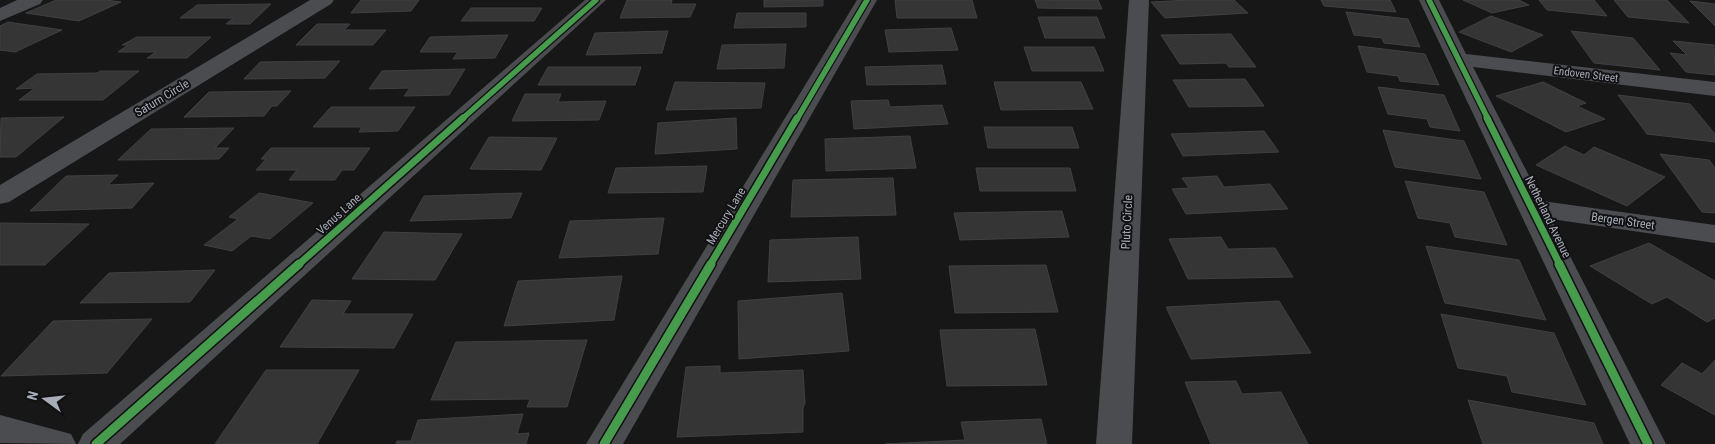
<svg xmlns="http://www.w3.org/2000/svg" width="1715" height="444" font-family="'Roboto Condensed',sans-serif">
	<rect width="100%" height="100%" fill="#171717"/>
	<g fill="#353536" stroke="#3f4043">
		<polygon points="56,0 106,0 121,2 79,21 26,13"/>
		<polygon points="361,0 419,0 411,11 351,13"/>
		<polygon points="627,0 672,0 671,4 696,4 690,17 620,18"/>
		<polygon points="764,0 823,0 823,6 764,7"/>
		<polygon points="895,0 972,0 977,18 897,18"/>
		<polygon points="1035,0 1098,0 1102,9 1038,8"/>
		<polygon points="1190,0 1234,0 1248,13 1165,18 1151,2"/>
		<polygon points="1321,0 1390,0 1396,12 1324,6"/>
		<polygon points="1463,0 1519,0 1529,5 1492,13"/>
		<polygon points="1539,0 1594,0 1607,16 1547,10"/>
		<polygon points="1614,0 1667,0 1689,23 1628,17"/>
		<polygon points="1690,1 1715,4 1715,26"/>
		<polygon points="271,4 250,24 226,24 233,18 180,18 197,5"/>
		<polygon points="471,8 542,8 534,21 461,21"/>
		<polygon points="1346,12 1408,19 1420,47 1384,43 1382,38 1354,35"/>
		<polygon points="737,13 806,13 806,27 734,28"/>
		<polygon points="1491,16 1543,35 1511,52 1459,32"/>
		<polygon points="1038,17 1097,17 1105,38 1045,38"/>
		<polygon points="8,22 62,30 15,52 0,50 0,26"/>
		<polygon points="317,24 350,24 344,30 386,30 373,45 296,45"/>
		<polygon points="951,28 958,50 889,52 885,30"/>
		<polygon points="668,31 662,53 586,55 595,33"/>
		<polygon points="1571,31 1633,38 1660,70 1594,63"/>
		<polygon points="1231,34 1256,67 1229,67 1226,63 1180,64 1161,35"/>
		<polygon points="508,35 495,58 453,59 458,52 420,52 430,37"/>
		<polygon points="137,37 211,37 187,58 147,58 156,52 118,52 128,45 122,45"/>
		<polygon points="1673,41 1714,45 1715,75 1686,72 1670,53 1687,55"/>
		<polygon points="786,44 784,68 717,69 722,45"/>
		<polygon points="1358,46 1425,54 1439,85 1400,81 1398,76 1367,72"/>
		<polygon points="1024,47 1094,47 1104,71 1032,71"/>
		<polygon points="340,61 325,78 244,79 260,62"/>
		<polygon points="942,65 946,84 867,85 865,67"/>
		<polygon points="548,67 641,67 635,85 538,85"/>
		<polygon points="465,69 449,95 404,96 410,88 369,89 382,71"/>
		<polygon points="100,71 139,71 103,100 19,100 35,88 16,89 37,74 97,73"/>
		<polygon points="1245,79 1264,106 1189,107 1173,80"/>
		<polygon points="675,82 765,83 761,108 666,110"/>
		<polygon points="994,82 1081,82 1093,109 1001,110"/>
		<polygon points="1543,82 1586,103 1577,106 1605,119 1566,132 1496,96"/>
		<polygon points="1378,87 1444,95 1460,131 1430,127 1427,119 1388,114"/>
		<polygon points="291,91 277,106 272,106 264,116 184,117 209,92"/>
		<polygon points="525,94 561,94 558,102 606,101 599,120 512,121"/>
		<polygon points="1618,95 1690,104 1715,134 1715,142 1647,134"/>
		<polygon points="888,100 890,107 942,105 948,124 854,129 851,101"/>
		<polygon points="331,107 415,107 398,131 359,132 362,127 313,127"/>
		<polygon points="64,117 16,157 0,157 1,118"/>
		<polygon points="736,118 737,149 655,154 658,123"/>
		<polygon points="984,127 1072,127 1079,148 988,148"/>
		<polygon points="234,128 215,148 229,148 219,159 118,160 151,129"/>
		<polygon points="1383,130 1464,141 1481,179 1395,167"/>
		<polygon points="1264,131 1279,152 1183,156 1171,134"/>
		<polygon points="910,136 916,168 826,171 825,139"/>
		<polygon points="489,137 557,138 541,170 470,169"/>
		<polygon points="1565,146 1584,155 1594,147 1665,177 1627,206 1536,165"/>
		<polygon points="271,148 370,148 354,170 342,170 335,180 289,180 297,170 256,170 266,159 261,159"/>
		<polygon points="1660,154 1709,160 1715,168 1715,213 1702,212"/>
		<polygon points="707,166 703,192 608,193 616,168"/>
		<polygon points="976,168 1070,168 1076,191 980,191"/>
		<polygon points="118,175 108,185 154,183 132,208 30,211 66,176"/>
		<polygon points="1217,176 1224,187 1270,184 1288,209 1186,214 1172,189 1189,188 1182,178"/>
		<polygon points="893,178 896,215 791,217 793,180"/>
		<polygon points="1405,181 1484,192 1507,245 1455,237 1450,223 1418,218"/>
		<polygon points="259,193 313,203 270,239 251,236 232,251 204,245 238,219 229,217"/>
		<polygon points="522,193 511,218 410,221 424,196"/>
		<polygon points="1062,211 1069,237 960,240 954,213"/>
		<polygon points="664,218 658,254 559,258 570,221"/>
		<polygon points="0,223 89,224 45,265 0,265"/>
		<polygon points="384,232 462,234 435,280 352,279"/>
		<polygon points="858,237 861,279 768,282 770,240"/>
		<polygon points="1221,237 1228,249 1275,248 1293,277 1188,279 1169,239"/>
		<polygon points="1649,243 1715,281 1715,318 1707,322 1667,297 1652,304 1590,266"/>
		<polygon points="1426,246 1519,260 1546,320 1445,303"/>
		<polygon points="1046,265 1058,312 955,313 949,266"/>
		<polygon points="215,270 190,302 80,303 109,273"/>
		<polygon points="622,276 614,320 504,326 518,281"/>
		<polygon points="842,293 849,351 739,359 738,301"/>
		<polygon points="312,300 351,301 343,314 413,314 394,348 280,347"/>
		<polygon points="1279,301 1311,353 1191,359 1166,307"/>
		<polygon points="1441,314 1554,333 1586,405 1512,392 1507,376 1458,368"/>
		<polygon points="152,319 107,373 1,376 53,321"/>
		<polygon points="1035,329 1047,385 947,386 940,330"/>
		<polygon points="587,340 567,407 527,407 530,399 431,400 456,342"/>
		<polygon points="1715,360 1715,415 1661,385 1682,363 1702,374"/>
		<polygon points="720,366 720,373 803,370 805,403 803,408 803,432 677,437 686,367"/>
		<polygon points="266,370 359,370 317,444 215,444"/>
		<polygon points="1236,381 1242,394 1281,392 1308,444 1211,444 1185,382"/>
		<polygon points="1468,400 1594,423 1603,444 1483,444"/>
		<polygon points="523,414 517,434 529,433 526,444 396,444 397,441 411,441 418,420"/>
		<polygon points="1041,419 1047,444 885,444 965,440 961,422"/>
	</g>
	<g fill="none" stroke-linecap="round" stroke-linejoin="round">
		<g fill="#4b4c50" fill-rule="evenodd">
			<polygon points="17,0 43,0 40,4 0,21 0,8"/>
			<polygon points="310,0 334,0 331,4 9,202 0,204 0,185"/>
			<polygon points="585,0 606,0 120,444 78,444 83,434"/>
			<polygon points="857,0 877,0 623,444 586,444"/>
			<polygon points="1129,0 1149,0 1132,444 1096,444"/>
			<polygon points="1419,0 1439,0 1466,54 1715,82 1715,96 1473,67 1542,201 1715,225 1715,243 1551,219 1666,444 1630,444"/>
			<polygon points="0,415 71,434 76,444 0,443"/>
		</g>
		<g stroke="#111113" stroke-width="8">
			<g id="cycleway-far2">
				<polyline points="1429,0 1488,119"/>
				<polyline points="462,119 596,0"/>
				<polyline points="797,119 867,0"/>
			</g>
		</g>
		<g stroke="#111113" stroke-width="10">
			<g id="cycleway-far1">
				<polyline points="1487,118 1560,265"/>
				<polyline points="298,265 463,118"/>
				<polyline points="710,265 797,118"/>
			</g>
		</g>
		<g stroke="#111113" stroke-width="12">
			<g id="cycleway">
				<polyline points="1559,264 1648,444"/>
				<polyline points="96,444 299,264"/>
				<polyline points="604,444 711,264"/>
			</g>
		</g>
		<use href="#cycleway-far2" stroke="#469c4c" stroke-width="5.5"/>
		<use href="#cycleway-far1" stroke="#469c4c" stroke-width="7"/>
		<use href="#cycleway" stroke="#469c4c" stroke-width="9"/>
	</g>
	<g text-anchor="middle" stroke-width="4" stroke-linejoin="round" paint-order="stroke">
		<g font-size="11" fill="#a8adb8" stroke="#111113">
			<text transform="translate(1586 74) rotate(7)" y="4">Endoven Street</text>
		</g>
		<g font-size="12" fill="#a8adb8" stroke="#111113">
			<text transform="translate(162 98) rotate(-31)" y="4">Saturn Circle</text>
			<text transform="translate(339 214) rotate(-42)" y="4">Venus Lane</text>
			<text transform="translate(726 216) rotate(-59)" y="4">Mercury Lane</text>
			<text transform="translate(1548 217) rotate(64)" y="4">Netherland Avenue</text>
			<text transform="translate(1623 221) rotate(8)" y="4">Bergen Street</text>
			<text transform="translate(1127 222) rotate(-87)" y="4">Pluto Circle</text>
		</g>
	</g>
	<g transform="translate(45 399) rotate(285)" stroke="#111113" stroke-width="4" paint-order="stroke">
	<path d="M0-4L9 19L0 12L-9 19Z" fill="#a8adb8"/>
	<text y="-8" font-size="14" font-weight="bold" text-anchor="middle" fill="#a8adb8">N</text>
	</g>
</svg>
